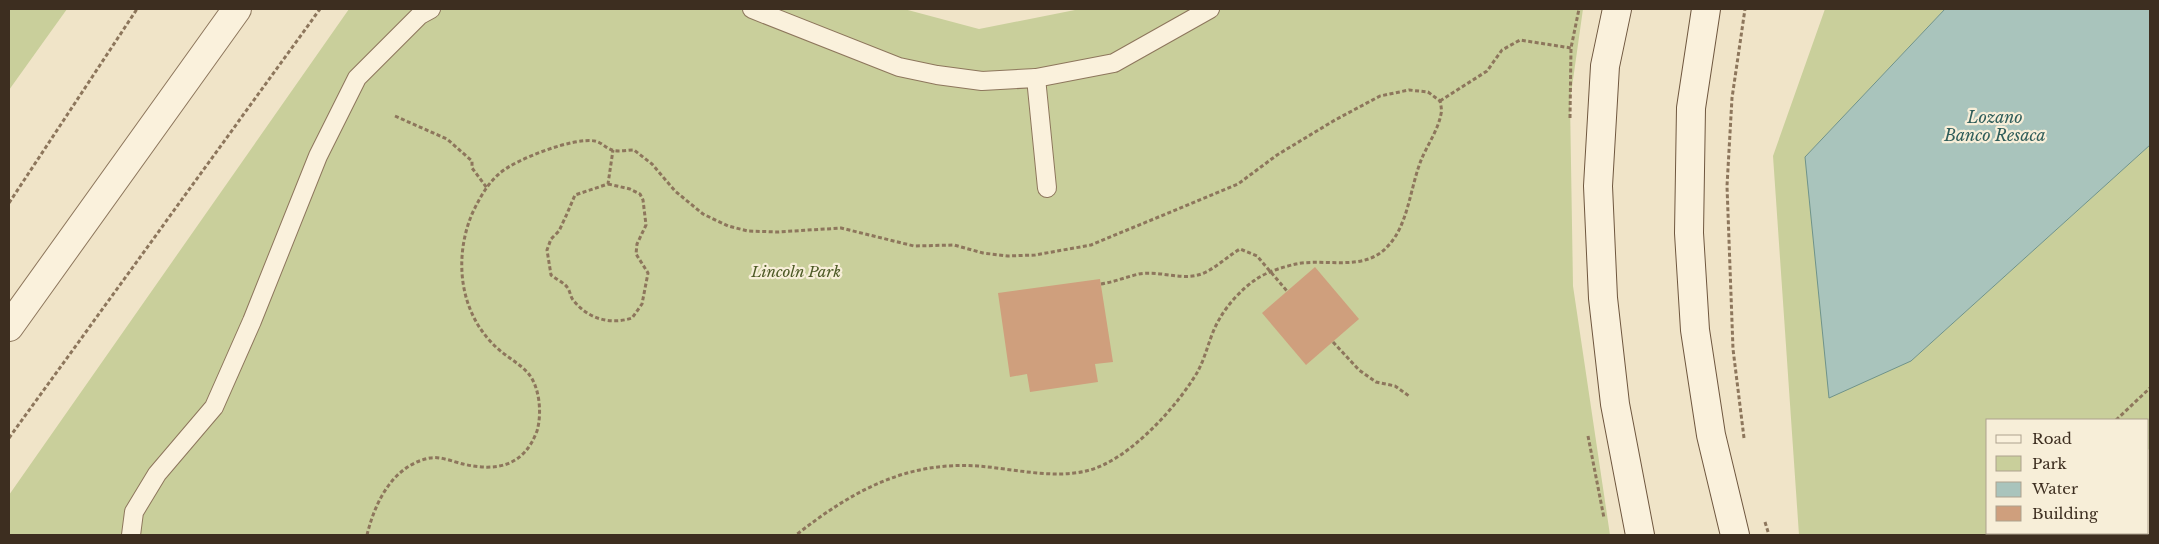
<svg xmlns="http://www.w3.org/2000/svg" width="2159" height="544" font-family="'Libre Baskerville',serif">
	<rect width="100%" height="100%" fill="#f0e4c8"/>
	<g fill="#c9cf9b">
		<polygon points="9,9 67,9 9,90"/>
		<polygon points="349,9 904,9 979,29 1080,9 1583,9 1570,101 1573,286 1610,535 9,535 9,495"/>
		<polygon points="1825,9 1945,9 1805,157 1911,361 2150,145 2150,448 2148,450 2148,420 1988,420 1988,533 2014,533 2009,535 1799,535 1773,156"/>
	</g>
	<polygon fill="#a9c4bc" stroke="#6f938a" points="1945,9 2150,9 2150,145 1911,361 1829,398 1805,157"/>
	<g fill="#cf9f7d">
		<polygon points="1315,267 1359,319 1306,365 1262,313"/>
		<polygon points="1100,279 1113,362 1095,364 1098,382 1030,392 1027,374 1010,377 998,293"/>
	</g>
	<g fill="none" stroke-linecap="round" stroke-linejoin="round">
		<g stroke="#8d765c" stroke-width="20">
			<g id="lane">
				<polyline points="752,9 899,67 937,75 982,81 1036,78 1114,63 1210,9"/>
				<polyline points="1036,78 1047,188"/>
				<polyline points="131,535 134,512 157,474 214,407 252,321 318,156 357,78 420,15 431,9"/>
			</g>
		</g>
		<g stroke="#8d765c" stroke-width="30">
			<polyline id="street" points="9,327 237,9"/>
		</g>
		<g stroke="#6f573f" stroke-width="30">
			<g id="secondary">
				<polyline points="1617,9 1605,66 1598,186 1603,298 1615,404 1640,535"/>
				<polyline points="1706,9 1691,108 1689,233 1695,330 1711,435 1735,535"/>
			</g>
		</g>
		<g stroke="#8d765c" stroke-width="3" stroke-dasharray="4 2.5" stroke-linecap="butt">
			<polyline points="1440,101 1487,71 1502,50 1520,40 1571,48"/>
			<polyline points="395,116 447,139 472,161 472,168 487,188"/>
			<polyline points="1570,118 1571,48 1579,9"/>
			<path d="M 608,184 L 630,189 L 640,194 L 643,200 L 646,225 L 637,244 L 636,254 L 648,273 L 642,304 L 632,318 C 610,325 588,319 573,300 C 570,296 570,290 567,287 C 563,282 556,279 551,275 L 547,250 L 551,239 L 559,231 L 566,216 L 575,195 L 608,184 L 613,150"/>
			<polyline points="9,203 137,9"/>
			<path d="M 1101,284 C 1114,282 1126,277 1139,274 C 1161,270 1183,282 1204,273 C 1217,267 1228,256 1240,249 L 1257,256 L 1287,291"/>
			<polyline points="1333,342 1359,370 1376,382 1395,386 1409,396"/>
			<polyline points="2116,420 2150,388"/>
			<polyline points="1588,436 1604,518"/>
			<polyline points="9,438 320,9"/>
			<polyline points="1744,438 1733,349 1727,186 1732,98 1745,9"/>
			<polyline points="1765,522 1769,535"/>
			<path d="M 367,535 C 375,502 393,465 430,458 C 440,456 454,462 463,464 C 497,472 524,466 537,431 C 542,414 540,387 528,373 C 518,362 503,355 493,344 C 459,310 454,257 472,214 C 479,199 487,184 500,173 C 516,159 574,137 595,141 C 601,142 606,148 612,150 C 618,152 628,150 634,150 L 652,164 L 675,191 L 703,214 L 728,226 L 748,231 L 778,232 L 841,228 L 914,246 L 954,245 L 983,253 L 1008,256 L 1035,255 L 1091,245 L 1238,184 L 1277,155 L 1335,120 L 1380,96 L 1409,90 L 1428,92 L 1440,101 C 1441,106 1442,110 1441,114 C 1438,130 1428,144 1422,158 C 1410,186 1409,225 1387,247 C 1364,272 1326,258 1296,264 C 1283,267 1266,272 1255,280 C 1242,289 1228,304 1220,318 C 1210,334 1207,354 1198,371 C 1179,404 1138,449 1103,465 C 1066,483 1018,469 978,466 C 905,461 851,492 796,535"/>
			<polyline points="2029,535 2030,533"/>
		</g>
		<use href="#lane" stroke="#faf1dc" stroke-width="18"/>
		<use href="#street" stroke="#faf1dc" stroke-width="28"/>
		<use href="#secondary" stroke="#faf1dc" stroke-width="28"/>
	</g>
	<g text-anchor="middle" stroke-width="4.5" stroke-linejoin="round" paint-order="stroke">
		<g font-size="15" font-style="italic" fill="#4d5a26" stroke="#f7eed8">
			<text x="796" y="277">Lincoln Park</text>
		</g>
		<g font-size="16" font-style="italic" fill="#2f5d5a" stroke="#f7eed8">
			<text x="1995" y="123">Lozano<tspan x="1995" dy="18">Banco Resaca</tspan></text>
		</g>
	</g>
	<rect width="2159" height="544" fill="none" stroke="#3d2e20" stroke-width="20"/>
	<rect x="1986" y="419" width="162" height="115" fill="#f7eed8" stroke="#ada18e"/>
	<rect x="1996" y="435" width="25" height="8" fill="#faf1dc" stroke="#ada18e"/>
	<text x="2032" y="444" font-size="15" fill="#3d2e20">Road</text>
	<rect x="1996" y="456" width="25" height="15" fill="#c9cf9b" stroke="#ada18e"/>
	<text x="2032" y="469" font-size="15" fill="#3d2e20">Park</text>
	<rect x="1996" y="482" width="25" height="15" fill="#a9c4bc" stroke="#ada18e"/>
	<text x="2032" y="494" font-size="15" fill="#3d2e20">Water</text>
	<rect x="1996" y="506" width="25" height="15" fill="#cf9f7d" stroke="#ada18e"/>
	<text x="2032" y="519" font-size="15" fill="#3d2e20">Building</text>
</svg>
